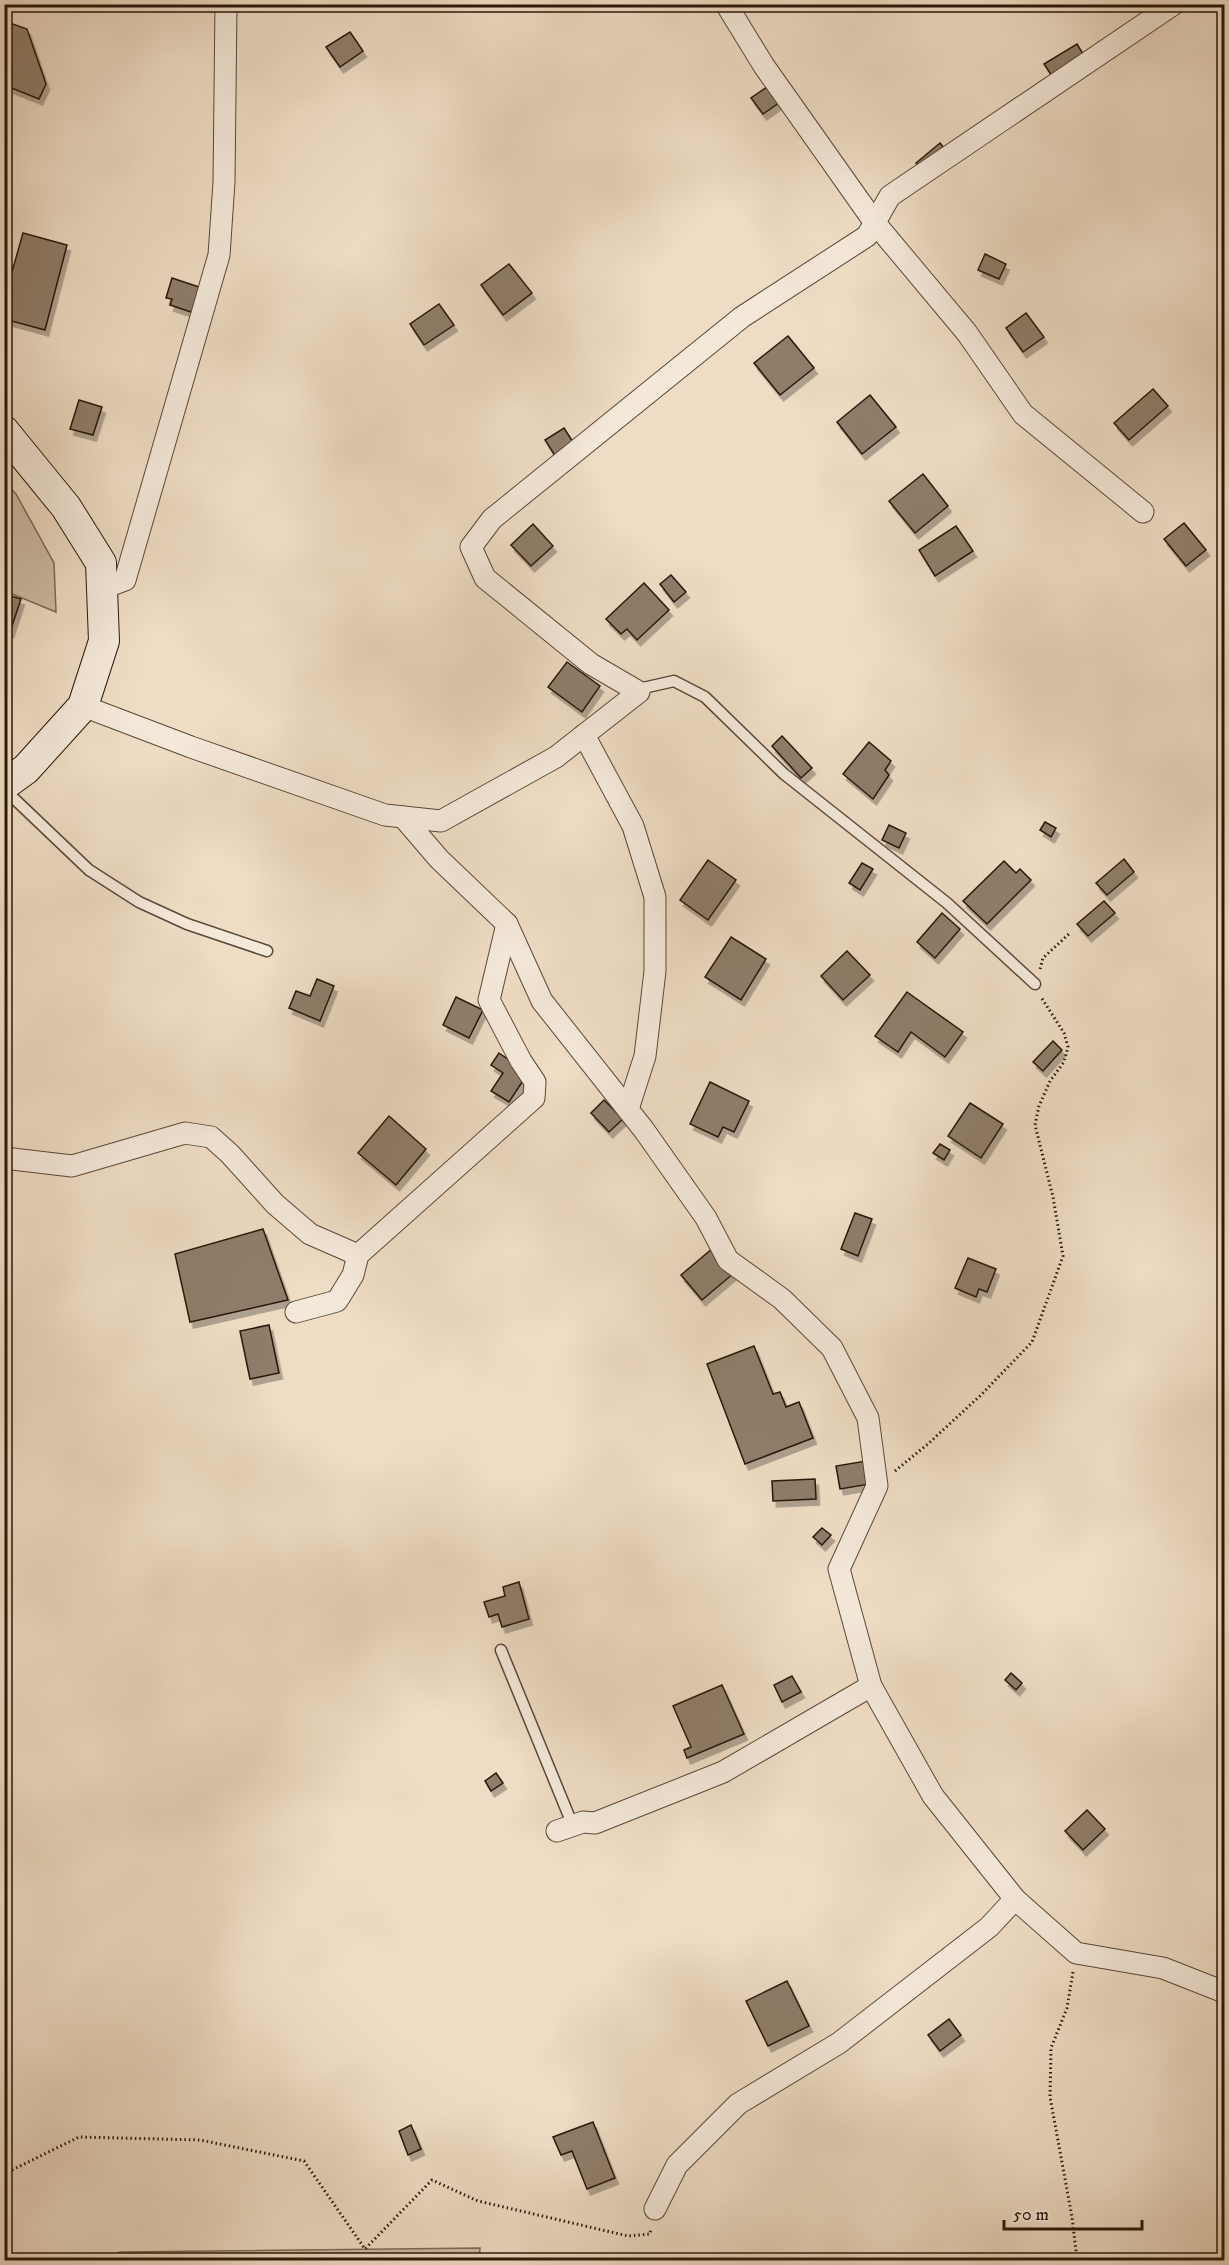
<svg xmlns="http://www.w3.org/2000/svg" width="1229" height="2265" font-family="'IM FELL DW Pica',serif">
	<defs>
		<filter id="shadow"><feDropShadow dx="3.5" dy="6" stdDeviation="0" flood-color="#0004"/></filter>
	</defs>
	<rect width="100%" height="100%" fill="#eedcc4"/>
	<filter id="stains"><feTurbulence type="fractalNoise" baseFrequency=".00333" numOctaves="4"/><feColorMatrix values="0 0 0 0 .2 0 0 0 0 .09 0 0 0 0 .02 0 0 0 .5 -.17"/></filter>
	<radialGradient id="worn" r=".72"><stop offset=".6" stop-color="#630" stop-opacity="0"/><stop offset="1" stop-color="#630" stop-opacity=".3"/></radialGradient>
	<g fill="#cdbba4" stroke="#7b6956" stroke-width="1.5">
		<polygon points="4,481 16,494 54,563 56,612 5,591"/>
		<polygon points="480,2248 479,2260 103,2260 120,2252"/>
	</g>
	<g fill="#8f7d6a" stroke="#291709" stroke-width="1.5" filter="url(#shadow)">
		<polygon points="4,21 27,29 46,84 39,99 4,85 6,71 4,70"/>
		<polygon points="350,32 363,51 340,67 326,47"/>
		<polygon points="1077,44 1086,59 1054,79 1044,64"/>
		<polygon points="774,82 786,98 763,114 751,98"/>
		<polygon points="940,143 947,152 923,172 916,163"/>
		<polygon points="23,233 67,245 45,330 4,319 4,300"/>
		<polygon points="985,254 1006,264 999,279 978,270"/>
		<polygon points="509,264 532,293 503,315 481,285"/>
		<polygon points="172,278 205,289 197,314 170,305 172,299 166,298"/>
		<polygon points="439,304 454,325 424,345 410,324"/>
		<polygon points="1026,313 1044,337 1023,352 1006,328"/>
		<polygon points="788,336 814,368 780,395 754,363"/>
		<polygon points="1153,389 1168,406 1129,440 1114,423"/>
		<polygon points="870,395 896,427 862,454 837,422"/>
		<polygon points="79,400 102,407 93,435 70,429"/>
		<polygon points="564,428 578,450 559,462 545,440"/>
		<polygon points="923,474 948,506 915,533 889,501"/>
		<polygon points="1184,523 1206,550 1186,566 1164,539"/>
		<polygon points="533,524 553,546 531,566 511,545"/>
		<polygon points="956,526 973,551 935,576 919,550"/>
		<polygon points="671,575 686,592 674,602 660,584"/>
		<polygon points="644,583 669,610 637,640 627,629 621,634 606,619"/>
		<polygon points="4,594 21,599 10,632 4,630"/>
		<polygon points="567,662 600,686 582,712 548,687"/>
		<polygon points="782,736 812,768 801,778 772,746"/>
		<polygon points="869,742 891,761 885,770 889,775 873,799 843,774"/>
		<polygon points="1045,822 1056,828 1051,837 1040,830"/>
		<polygon points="889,825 906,833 899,848 882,840"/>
		<polygon points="1124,859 1134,872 1107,895 1096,883"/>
		<polygon points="708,860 736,880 708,920 680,900"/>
		<polygon points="1004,861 1016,873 1020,869 1031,880 987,924 963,901"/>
		<polygon points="862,863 873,869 860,890 849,883"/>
		<polygon points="1104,901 1115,913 1088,936 1077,924"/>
		<polygon points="942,913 960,929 935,958 917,942"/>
		<polygon points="731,937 766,959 741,1000 705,977"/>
		<polygon points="847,951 870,975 843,1000 821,976"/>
		<polygon points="317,979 334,986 320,1021 289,1008 296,991 310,996"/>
		<polygon points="907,992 963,1032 945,1057 911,1032 898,1052 875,1036"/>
		<polygon points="456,997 483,1010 469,1038 443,1025"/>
		<polygon points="1053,1041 1062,1050 1043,1071 1033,1062"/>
		<polygon points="499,1053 528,1073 509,1102 491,1091 503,1073 491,1065"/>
		<polygon points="710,1082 749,1101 734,1132 723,1127 718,1137 690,1124"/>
		<polygon points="604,1100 623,1119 609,1132 591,1113"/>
		<polygon points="970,1103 1003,1124 981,1158 948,1136"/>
		<polygon points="389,1116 426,1149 396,1185 358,1153"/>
		<polygon points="940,1144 950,1150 944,1160 933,1153"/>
		<polygon points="855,1213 872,1219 858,1256 841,1249"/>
		<polygon points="263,1229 288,1300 190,1322 175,1254"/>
		<polygon points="713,1248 734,1273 702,1300 681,1275"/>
		<polygon points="968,1258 996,1269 987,1292 979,1289 976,1297 955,1288"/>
		<polygon points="269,1325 279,1373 250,1379 240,1331"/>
		<polygon points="754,1346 773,1394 780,1392 786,1407 799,1402 813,1438 745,1464 707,1364"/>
		<polygon points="866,1461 870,1484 840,1489 836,1466"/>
		<polygon points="815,1479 816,1499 773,1501 772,1481"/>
		<polygon points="822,1528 831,1535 822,1545 813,1537"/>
		<polygon points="519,1582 529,1619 502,1627 498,1614 489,1617 484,1602 505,1596 503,1587"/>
		<polygon points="1011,1673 1022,1683 1016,1690 1005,1680"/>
		<polygon points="792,1676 801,1692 782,1702 774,1685"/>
		<polygon points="722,1685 744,1734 687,1758 684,1750 691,1747 673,1706"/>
		<polygon points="496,1773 503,1783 491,1791 485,1781"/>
		<polygon points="1087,1810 1105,1829 1083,1850 1065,1831"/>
		<polygon points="787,1981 809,2026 768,2046 746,2001"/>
		<polygon points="949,2019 961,2035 940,2051 928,2035"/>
		<polygon points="593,2122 615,2178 587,2189 572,2151 561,2155 553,2137"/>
		<polygon points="411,2125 421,2149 408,2155 399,2131"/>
	</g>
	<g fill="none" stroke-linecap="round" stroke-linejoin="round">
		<g stroke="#5a4838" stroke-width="13">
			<g id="lane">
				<polyline points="639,692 643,688 674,681 705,697 784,774 947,903 1035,984"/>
				<polyline points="4,789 89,870 139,902 187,924 267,951"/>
				<polyline points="501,1650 573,1826"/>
			</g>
		</g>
		<g stroke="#5a4838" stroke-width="23">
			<g id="street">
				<polyline points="726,4 764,66 875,223 967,333 1023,414 1143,512"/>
				<polyline points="101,589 125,580 219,255 224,182 226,4"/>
				<polyline points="83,706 191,747 385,815 441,821 556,757 639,692 591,664 485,578 471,547 492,519 742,317 867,236 890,196 1174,4"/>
				<polyline points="584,735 633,826 655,897 655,971 645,1056 628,1109"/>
				<polyline points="403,817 439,859 507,924 542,1001 644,1130 706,1218 728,1260 782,1299 832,1348 868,1418 877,1486 839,1569 871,1686 933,1796 1015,1899 989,1927 839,2043 738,2104 677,2165 655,2209"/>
				<polyline points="4,1158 72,1166 185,1133 211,1137 230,1154 275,1204 310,1234 358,1255"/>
				<polyline points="296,1312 337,1301 353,1275 358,1255 534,1098 535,1082 521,1061 489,1000 507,924"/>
				<polyline points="557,1831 583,1822 595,1823 723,1772 871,1686"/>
				<polyline points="1015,1899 1076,1953 1163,1968 1224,1992"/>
			</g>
		</g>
		<g stroke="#291709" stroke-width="32">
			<polyline id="secondary" points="4,431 66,507 101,563 104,641 83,706 26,769 4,785"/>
		</g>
		<g stroke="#291709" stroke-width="3" stroke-dasharray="1.5 3" stroke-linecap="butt">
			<polyline points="1040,969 1043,958 1070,933"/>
			<polyline points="895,1471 929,1443 982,1394 1032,1342 1063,1256 1053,1197 1035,1125 1039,1106 1050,1081 1064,1062 1068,1047 1064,1033 1041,997"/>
			<polyline points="1073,1972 1067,2008 1051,2048 1050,2097 1072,2217 1077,2260"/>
			<polyline points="4,2174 79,2137 200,2140 304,2161 365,2249 432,2180 478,2201 628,2236 650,2234 651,2228"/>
		</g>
		<use href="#lane" stroke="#f4e8d9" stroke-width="10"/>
		<use href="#street" stroke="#f4e8d9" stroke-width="21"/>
		<use href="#secondary" stroke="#f4e8d9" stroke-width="30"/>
	</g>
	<rect width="1229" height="2265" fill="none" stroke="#eedcc4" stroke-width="24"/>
	<rect x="6" y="6" width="1217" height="2253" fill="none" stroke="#291709" stroke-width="3"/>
	<rect x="12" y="12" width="1205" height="2241" fill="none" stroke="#291709" stroke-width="1.5"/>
	<path d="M1004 2220v9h138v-9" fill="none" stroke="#291709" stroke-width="3"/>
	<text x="1013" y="2220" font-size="18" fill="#291709" stroke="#f4e8d9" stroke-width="4.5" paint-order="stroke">50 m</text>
	<rect width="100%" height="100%" filter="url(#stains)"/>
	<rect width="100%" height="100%" fill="url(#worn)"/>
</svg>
